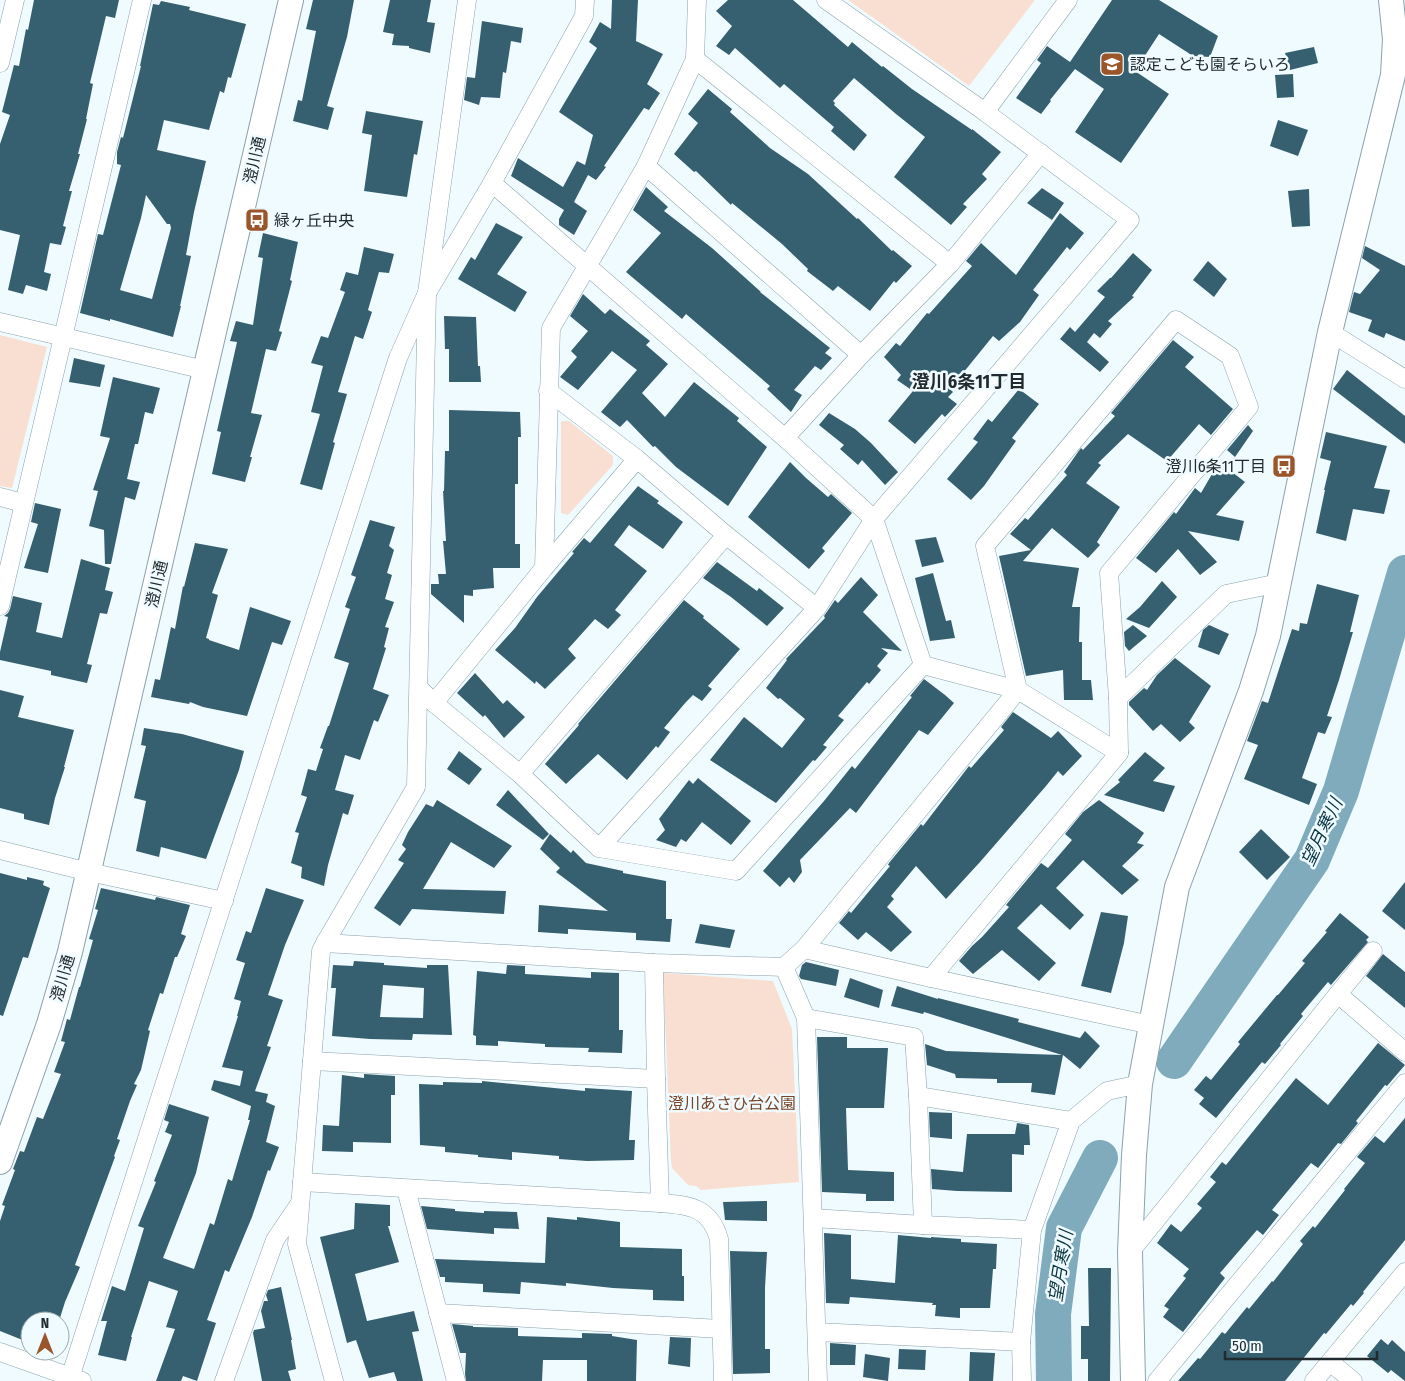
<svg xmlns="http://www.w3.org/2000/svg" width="1405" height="1381" font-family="'Fira Sans Condensed','Noto Sans JP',sans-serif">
	<rect width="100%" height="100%" fill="#f0fbff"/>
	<g fill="#f9dfd1">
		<polygon points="848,0 1035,0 969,86"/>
		<polygon points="0,335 47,347 12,488 0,486"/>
		<polygon points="561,421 569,421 613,456 613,465 568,515 561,513"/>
		<polygon points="663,973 773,981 792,1029 799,1182 701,1190 696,1186 688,1185 672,1168 671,1161"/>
	</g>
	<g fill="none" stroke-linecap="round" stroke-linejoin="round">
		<g stroke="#7fabbc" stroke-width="36">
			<polyline points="1174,1061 1312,860 1341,791 1405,573"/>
			<polyline points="1054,1381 1053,1314 1064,1228 1100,1158"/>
		</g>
	</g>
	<g fill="#36606f" fill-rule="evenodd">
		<polygon points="34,0 119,0 115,18 106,16 90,83 93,84 86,119 87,119 78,154 80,154 69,191 72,191 63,226 66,227 61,245 50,243 44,272 51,274 47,291 26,285 23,294 8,290 20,235 0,230 0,144 10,115 2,112 14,65 19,66 26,29 28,30"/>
		<polygon points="313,0 354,0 347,37 327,106 334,108 328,130 293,121 298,100 302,101 316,31 306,29"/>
		<polygon points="390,0 431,0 427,22 435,23 430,53 409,48 409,46 392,45 394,34 383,32"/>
		<polygon points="612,0 638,0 636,41 663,54 647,84 660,93 649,110 644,108 604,166 606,167 596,180 588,175 574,202 587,211 574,235 559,225 559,219 564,210 511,176 518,158 563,187 577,161 585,165 593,135 559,112 597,48 589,42 600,22 611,29"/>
		<polygon points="728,0 793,0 848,47 852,42 882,67 883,66 912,89 972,130 972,129 1001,152 982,174 987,179 963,204 967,207 951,225 894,177 925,137 896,114 854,78 833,101 835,103 834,105 867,135 854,151 831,131 834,127 784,84 780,88 735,48 729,55 716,46 732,26 716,11"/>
		<polygon points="1112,0 1159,0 1218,36 1210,57 1193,56 1159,34 1135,71 1169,94 1121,163 1075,132 1104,89 1075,69 1050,100 1051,101 1041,114 1016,98 1041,63 1037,60 1047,46 1070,62"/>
		<path d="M 161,1 L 190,7 L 189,10 L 246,24 L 231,78 L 228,77 L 224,93 L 220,91 L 209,130 L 164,120 L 157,150 L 206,161 L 194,212 L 186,255 L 191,256 L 180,306 L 181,306 L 173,337 L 110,319 L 110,321 L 80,313 L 98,234 L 103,235 L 121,165 L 117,164 L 117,152 L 121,137 L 123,138 L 141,66 L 140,66 L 153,4 L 159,5 ZM 146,195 L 167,224 L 170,224 L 171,228 L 152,299 L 120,290 L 141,218 Z"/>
		<polygon points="482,21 523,28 521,43 511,41 506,73 503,72 500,98 481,97 479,105 464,100 467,77 475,78"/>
		<polygon points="1314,47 1318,63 1290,70 1285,53"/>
		<polygon points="1293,74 1294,97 1277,98 1275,75"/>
		<polygon points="708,89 732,109 730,112 770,148 808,174 857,219 858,218 892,251 893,250 912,266 896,283 894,281 870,311 838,286 833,291 807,271 808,269 782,244 732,203 731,205 696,171 694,172 674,154 698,123 688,114"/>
		<polygon points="366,111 423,121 417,155 414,154 407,197 364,191 372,135 362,133"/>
		<polygon points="1278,120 1308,130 1298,156 1270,146"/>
		<polygon points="646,187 668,207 664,211 712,248 761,292 760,292 830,348 825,353 832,358 821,370 815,366 794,390 802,395 791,412 767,389 770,386 686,314 682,319 626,272 661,233 633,210"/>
		<polygon points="1042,188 1064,203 1052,220 1027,203"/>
		<polygon points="1309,189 1310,226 1292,227 1288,191"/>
		<polygon points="1060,213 1084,233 1070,250 1067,247 1033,290 1039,295 1020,322 999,341 993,336 950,389 953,392 948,397 957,404 945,417 942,414 915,444 888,421 913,391 897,380 901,375 884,357 896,343 900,346 927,313 929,314 972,266 966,261 981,243 1016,275"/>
		<polygon points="496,223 523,237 497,274 527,292 515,312 458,279 471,257 475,260"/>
		<polygon points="263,233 298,242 290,280 292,281 279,331 282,332 276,351 266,349 251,413 262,415 250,457 252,457 245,482 212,474 221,432 217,431 237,342 230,341 236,321 253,325 263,258 258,257"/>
		<polygon points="1365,246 1405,266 1405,341 1386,333 1384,338 1368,331 1372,320 1349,312 1354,292 1360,294 1380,270 1362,258"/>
		<polygon points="364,247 394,254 389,273 379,272 368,310 372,312 363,339 355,336 338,392 347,394 333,442 335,443 322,490 300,484 320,414 311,412 323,366 311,363 321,336 328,338 345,292 340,290 346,272 358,275"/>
		<polygon points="1133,253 1152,270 1132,296 1134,297 1108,321 1112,324 1100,338 1094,333 1087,342 1109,362 1100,372 1060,339 1070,327 1075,332 1105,297 1097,291 1110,278 1111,278"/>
		<polygon points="1208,261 1227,279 1214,297 1193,280"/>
		<polygon points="583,294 605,314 610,309 650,341 646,345 668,364 642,393 665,417 694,382 739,418 737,421 767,447 728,506 676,467 655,446 653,447 627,420 620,427 601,412 637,370 612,351 578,390 560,377 577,357 571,351 588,331 570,316"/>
		<polygon points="444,316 476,317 478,366 480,366 481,382 449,382 449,349 445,349"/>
		<polygon points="1173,340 1194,357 1185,367 1233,409 1211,435 1199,424 1167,461 1128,434 1098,463 1101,465 1086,483 1120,507 1097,542 1100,545 1088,558 1052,528 1023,561 1079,568 1072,607 1080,607 1079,642 1082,642 1082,680 1091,680 1093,700 1064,700 1063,670 1026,676 999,556 1031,550 1010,534 1025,518 1028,520 1067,475 1064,472 1078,452 1081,448 1083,450 1115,416 1111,413"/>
		<polygon points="74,358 105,365 100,387 69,382"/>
		<polygon points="1347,370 1405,416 1405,444 1333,389"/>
		<polygon points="113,377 160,388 153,414 145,412 138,444 135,444 127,479 140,482 135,500 125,497 111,564 105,564 104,530 89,526 98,491 93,490 110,438 100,436"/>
		<polygon points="1019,389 1039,404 1012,438 1016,441 984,486 971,500 947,479 978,442 973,439 988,419 992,422"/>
		<polygon points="449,410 520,412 521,437 518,437 518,484 515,484 515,544 520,544 520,568 493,568 494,588 473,590 473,596 464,595 464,623 431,594 431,584 439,584 438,574 446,574 443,541 446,541 443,491 444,491 445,451 449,451"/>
		<polygon points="829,413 855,429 871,443 898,472 885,485 862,460 858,465 840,449 844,445 819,425"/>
		<polygon points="1248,425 1253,431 1235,457 1227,450"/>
		<polygon points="1326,432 1387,446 1374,488 1390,490 1384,514 1353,509 1346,541 1316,533 1325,490 1324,490 1331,461 1320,458"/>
		<polygon points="790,462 806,478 828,497 831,494 852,513 822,548 825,551 809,569 748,517"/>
		<polygon points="1219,462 1245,482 1216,515 1244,521 1239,541 1188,531 1217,562 1200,575 1178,549 1156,573 1136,558 1174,512 1176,514 1195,488 1201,493"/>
		<polygon points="638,486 659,501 657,503 683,522 663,549 629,525 614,545 647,571 615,610 621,615 608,629 595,619 568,649 576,658 545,689 536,681 535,684 495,650 515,628 537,597 574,553 572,552 584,538 590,543"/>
		<polygon points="35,503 61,509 48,573 24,568 38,524 31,522"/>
		<polygon points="370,520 395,527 389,546 394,550 387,573 392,575 385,599 394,602 385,627 389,628 384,647 386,648 373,689 389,695 378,722 374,720 360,760 345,755 335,790 354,795 348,815 343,813 328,865 324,886 301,878 302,867 291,863 299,833 295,832 307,797 301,795 308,769 316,771 323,749 320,748 328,726 329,726 349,663 334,658 350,609 345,607 356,577 351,575"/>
		<polygon points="936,537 944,562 922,567 915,540"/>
		<polygon points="195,543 228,549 212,593 218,595 206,638 209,639 209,640 239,650 250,607 291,621 282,645 272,642 247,716 203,707 190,702 189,704 151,697 155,679 160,680 171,627 175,629 183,586 184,587"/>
		<polygon points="81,559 110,568 105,590 113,592 107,614 100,613 87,664 92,665 87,683 51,675 51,671 0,660 0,652 8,617 4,616 8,613 10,609 13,596 42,603 36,632 62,638"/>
		<polygon points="717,562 757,591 759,588 784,608 767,626 731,597 703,578"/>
		<polygon points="933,573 946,621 951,620 955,638 930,641 915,578"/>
		<polygon points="861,577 878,595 863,612 902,651 881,648 888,653 877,666 881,670 869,684 867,682 838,716 844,720 823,745 827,747 815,761 813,760 776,803 710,760 744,717 782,748 805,719 780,698 778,699 766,688 787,660 786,659 825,618 824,616 835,600 838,603"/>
		<polygon points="1162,581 1177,597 1149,628 1126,619 1140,607"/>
		<polygon points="1317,584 1359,595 1350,632 1353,632 1339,680 1327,716 1332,717 1325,734 1318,732 1302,778 1317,784 1309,805 1244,779 1258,745 1247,741 1262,701 1268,703 1292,629 1299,631 1300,623 1307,624"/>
		<polygon points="684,600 704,616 703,618 740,649 708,686 712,689 702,701 693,695 686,702 664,728 670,732 658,748 656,746 627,780 598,754 566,784 545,764 579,725 578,724"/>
		<polygon points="1133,625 1147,636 1129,651 1125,646 1124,632"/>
		<polygon points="1209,625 1229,634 1219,655 1198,647 1203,630"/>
		<polygon points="1175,658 1211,686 1189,722 1195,728 1180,742 1161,724 1153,731 1129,705 1129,702 1144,688 1147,690 1157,675"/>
		<polygon points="475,673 503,704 507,700 525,717 504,738 485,715 483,717 457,693"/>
		<polygon points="924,679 945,695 954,703 928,735 919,730 856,813 850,808 800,860 802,872 794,883 789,877 780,887 763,871 824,801 852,766 855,769 912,697 910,696"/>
		<polygon points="0,690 24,696 18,717 74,730 64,767 65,767 55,798 49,825 24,819 24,814 0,808"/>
		<polygon points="1013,712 1051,738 1058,731 1082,756 1063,776 1058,771 1046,786 980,862 946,899 916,866 891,896 894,899 887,907 912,932 891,952 866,932 858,940 839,923 849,911 851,913 890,866 888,865 889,863 921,824 923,826 969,766 971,768 1004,730 1001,727"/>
		<polygon points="144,728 182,734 244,751 239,770 206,859 161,847 159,857 136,851 146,801 134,798 146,746 141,745"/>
		<polygon points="459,751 482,769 469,785 447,769"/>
		<polygon points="1145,752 1165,768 1153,781 1175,786 1164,812 1104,795 1120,782 1118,780"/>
		<polygon points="698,778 751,821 731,845 702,822 686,842 681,839 676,847 656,840 665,830 659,819 689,780 693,784"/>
		<polygon points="508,790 549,834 543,840 496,805"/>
		<polygon points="437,800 512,846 494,868 451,842 423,889 506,891 504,914 412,909 400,926 374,908 404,863 398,860 406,849 402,845 408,832 426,804 433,807"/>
		<polygon points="1099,800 1144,833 1137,843 1144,845 1122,866 1139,880 1122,895 1083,860 1056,888 1084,915 1070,930 1041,904 1017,928 1056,963 1039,981 1002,950 973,974 959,961 972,946 982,937 1009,907 1006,905 1041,863 1048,868 1072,840 1065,834 1083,812"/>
		<polygon points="1261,829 1290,857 1267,880 1239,852"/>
		<polygon points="550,834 571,853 573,850 586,863 623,871 623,873 666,881 666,919 672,919 670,942 636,940 636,933 568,929 568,934 538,932 539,905 608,911 556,872 560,868 540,849"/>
		<polygon points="0,873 27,880 27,877 44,881 43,885 50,888 28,958 23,957 3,1016 0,1015"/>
		<polygon points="1405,882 1405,930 1382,911"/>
		<polygon points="101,888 155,900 156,897 190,905 181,934 186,936 177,957 175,957 163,994 160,993 148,1030 150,1031 141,1070 134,1084 137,1085 130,1101 117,1139 120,1140 114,1156 115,1157 75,1265 80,1267 65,1302 59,1321 30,1321 30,1343 0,1331 0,1221 5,1206 2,1205 15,1170 13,1169 20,1151 24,1152 37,1117 43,1119 61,1074 54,1072 65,1042 61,1041 67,1019 70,1020 79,987 80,987 93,940 89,939 98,910 95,909"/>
		<polygon points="266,888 304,900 285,945 268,995 283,1000 267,1046 271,1047 255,1091 268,1094 266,1102 275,1106 266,1142 279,1147 270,1171 268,1170 252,1217 229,1272 225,1270 207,1320 216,1323 197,1381 183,1376 181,1381 156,1381 175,1329 166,1327 178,1291 149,1281 131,1337 132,1337 126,1361 98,1355 107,1321 101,1321 112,1286 125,1291 144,1228 138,1226 156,1182 154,1181 172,1135 165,1132 169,1122 164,1120 169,1104 209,1117 196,1173 163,1258 194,1269 210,1223 214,1225 228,1179 232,1181 250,1120 248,1120 251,1106 211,1090 214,1080 240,1086 243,1071 222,1067 238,1016 237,1016 241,1001 234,999 245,963 236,960 246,931 251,933"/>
		<polygon points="1101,912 1128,916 1124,943 1111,993 1081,986"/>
		<polygon points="1340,913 1369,937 1366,940 1368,942 1331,985 1328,982 1301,1014 1303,1016 1280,1044 1281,1045 1265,1064 1262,1062 1216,1118 1199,1104 1204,1098 1194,1090 1206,1076 1211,1080 1240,1044 1238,1042 1277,995 1278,995 1305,963 1302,961 1327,932 1325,931"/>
		<polygon points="700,924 735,930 730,948 695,943"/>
		<polygon points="1383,954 1405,972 1405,1008 1366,976"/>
		<path d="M 354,961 L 384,963 L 384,965 L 427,968 L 427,965 L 448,965 L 452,1035 L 413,1034 L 412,1040 L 370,1039 L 332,1036 L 336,988 L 331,988 L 333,965 L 353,966 ZM 383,985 L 424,988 L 423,1018 L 380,1017 Z"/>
		<polygon points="806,962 839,970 836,986 801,979 799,976 802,965"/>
		<polygon points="507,965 525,966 525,974 591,978 591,972 619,973 619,1030 623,1030 622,1053 588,1052 589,1048 545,1047 545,1044 498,1041 498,1046 476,1045 476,1036 473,1035 477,971 506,974"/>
		<polygon points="850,978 883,990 879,1008 844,997"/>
		<polygon points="897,986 938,999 938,998 1019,1019 1018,1022 1080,1038 1085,1031 1100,1046 1080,1069 1063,1055 1055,1095 1031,1092 1032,1083 997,1083 997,1079 956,1078 955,1074 927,1065 925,1044 946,1051 1062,1055 924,1012 923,1014 891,1006"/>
		<polygon points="817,1037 847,1037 847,1048 888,1048 884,1108 846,1108 848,1170 894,1172 894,1201 866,1201 866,1194 822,1192"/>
		<polygon points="1378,1043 1405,1065 1387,1086 1385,1085 1356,1121 1358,1123 1341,1144 1338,1143 1318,1168 1311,1163 1272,1210 1279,1215 1263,1235 1257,1230 1220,1273 1225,1278 1183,1332 1163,1317 1169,1309 1164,1306 1186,1278 1183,1276 1189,1269 1157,1243 1171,1224 1181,1232 1202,1208 1197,1204 1216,1182 1210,1177 1222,1162 1226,1165 1296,1078 1328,1105"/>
		<polygon points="364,1074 395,1076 395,1095 391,1095 391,1143 353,1142 353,1152 322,1151 323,1125 339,1126 342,1075 364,1078"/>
		<polygon points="482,1081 585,1091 585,1088 632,1091 629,1140 635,1140 634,1160 587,1161 559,1159 559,1156 512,1152 512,1160 478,1157 478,1155 445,1152 445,1147 420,1145 419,1084 443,1085 443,1082 482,1083"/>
		<polygon points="929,1112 952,1113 952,1139 930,1137"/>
		<polygon points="1405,1118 1405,1240 1363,1292 1364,1293 1353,1306 1351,1304 1326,1334 1324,1333 1285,1381 1178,1381 1198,1358 1200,1359 1222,1332 1225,1334 1247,1307 1249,1309 1272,1281 1273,1282 1303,1244 1300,1241 1313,1226 1315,1228 1345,1190 1344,1189 1365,1163 1357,1157 1375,1136 1384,1143"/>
		<polygon points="1017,1123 1029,1125 1030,1145 1024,1145 1024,1155 1012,1154 1012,1192 957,1191 932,1189 931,1169 963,1172 967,1134 1015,1134"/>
		<polygon points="767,1201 767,1221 725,1220 723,1202"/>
		<polygon points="355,1203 390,1205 390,1226 388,1226 399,1262 355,1274 367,1321 414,1311 419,1331 412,1332 423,1381 397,1381 394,1372 369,1378 356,1340 347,1343 320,1237 354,1229"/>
		<polygon points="421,1206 455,1209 455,1211 484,1213 484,1211 517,1212 519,1229 494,1228 494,1234 427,1229"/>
		<polygon points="547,1217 577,1220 577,1217 620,1222 620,1247 682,1249 682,1276 684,1276 684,1301 653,1300 653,1290 613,1288 566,1283 566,1286 521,1282 520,1294 483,1292 483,1284 445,1282 445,1277 440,1277 435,1259 545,1263"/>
		<polygon points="824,1233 851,1235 851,1279 895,1283 898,1235 931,1238 931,1237 961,1239 961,1242 997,1244 996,1269 993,1269 990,1308 960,1308 960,1318 935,1316 936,1305 932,1305 933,1303 850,1297 849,1304 826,1303"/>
		<polygon points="730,1251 767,1252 765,1288 765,1349 770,1349 770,1373 733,1374"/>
		<polygon points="1088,1268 1111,1268 1110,1381 1088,1381 1088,1359 1081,1359 1081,1326 1089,1326"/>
		<polygon points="281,1287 292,1340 291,1340 296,1369 288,1371 291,1381 262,1381 253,1333 254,1330 265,1328 261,1311 264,1301 268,1301 266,1295 268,1290"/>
		<polygon points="452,1324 473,1326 473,1327 518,1328 518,1336 582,1338 582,1333 612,1334 612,1336 637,1340 636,1381 587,1381 587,1360 543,1360 542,1381 466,1381 465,1374 466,1353 460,1353"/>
		<polygon points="670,1337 691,1338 690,1367 668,1364"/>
		<polygon points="1381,1339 1388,1345 1392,1340 1405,1352 1405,1381 1391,1370 1388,1373 1367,1356"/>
		<polygon points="830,1343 856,1345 855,1365 830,1365"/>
		<polygon points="899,1349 926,1350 925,1370 898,1369"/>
		<polygon points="970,1352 995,1353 993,1381 969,1381"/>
		<polygon points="865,1354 890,1358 888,1381 863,1377"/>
	</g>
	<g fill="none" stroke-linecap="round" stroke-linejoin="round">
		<g stroke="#89a2ab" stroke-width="19">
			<g id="street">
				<polyline points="695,59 950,264 861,355 785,438 874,519 923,665"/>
				<polyline points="0,63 15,0"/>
				<polyline points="985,112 1068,0"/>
				<polyline points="646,166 861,355"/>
				<polyline points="492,183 785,438"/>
				<polyline points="950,264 1041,153"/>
				<polyline points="0,322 205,370"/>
				<polyline points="1330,332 1405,379"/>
				<polyline points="548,391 637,459 726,535 817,608"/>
				<polyline points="0,497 23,503"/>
				<polyline points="544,568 637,459"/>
				<polyline points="0,606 142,0"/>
				<polyline points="419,688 434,703 520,774 599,848 817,608 874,519 1130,220 985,112 826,0"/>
				<polyline points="1118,698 1109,573 1249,407 1230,356 1176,320 985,546 1018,690 1119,753"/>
				<polyline points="434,703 544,568 551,328 646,166 695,59 697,0"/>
				<polyline points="520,774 726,535"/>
				<polyline points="599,848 736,871 923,665 1018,690 804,949"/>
				<polyline points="0,850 89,872 224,901"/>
				<polyline points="325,943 654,963 784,967 804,949 931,978 1151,1025"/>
				<polyline points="654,963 656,1079 660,1203"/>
				<polyline points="784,967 806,1018 818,1381"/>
				<polyline points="931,978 1119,753 1118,698 1226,594 1279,583"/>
				<polyline points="1338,994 1373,951"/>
				<polyline points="806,1018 914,1037 918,1096 923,1225"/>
				<polyline points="312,1061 656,1079"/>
				<polyline points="918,1096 1071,1121"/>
				<path d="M 302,1182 L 660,1203 C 689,1205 710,1207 719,1239 L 723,1381"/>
				<polyline points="406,1189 456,1381"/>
				<polyline points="813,1218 923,1225 1032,1230"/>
				<polyline points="1130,1252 1338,994 1405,1052"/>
				<polyline points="438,1313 721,1329"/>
				<polyline points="817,1332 1021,1342"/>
				<polyline points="0,1352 82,1381"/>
				<polyline points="1330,1362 1353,1381"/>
				<polyline points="69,1381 398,358 427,293 467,0"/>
				<polyline points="224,1381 275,1240 300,1203"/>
				<polyline points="334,1381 297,1244 321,951 325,943 416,787 427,293 492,183 584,16 585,0"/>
				<polyline points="1022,1381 1021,1342 1032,1230 1071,1121 1107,1091 1140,1084"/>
				<polyline points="1157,1381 1405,1083"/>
				<polyline points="1314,1381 1405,1272"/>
			</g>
		</g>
		<g stroke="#89a2ab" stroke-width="26">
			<g id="secondary">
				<polyline points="0,1162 49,1024 70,952 291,0"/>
				<polyline points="1133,1381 1130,1252 1134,1155 1140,1084 1177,887 1251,691 1268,636 1330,332 1393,75 1395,39 1391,0"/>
			</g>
		</g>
		<use href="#street" stroke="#fff" stroke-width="18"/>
		<use href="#secondary" stroke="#fff" stroke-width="24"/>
	</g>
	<defs>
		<g id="school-square" transform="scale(1.25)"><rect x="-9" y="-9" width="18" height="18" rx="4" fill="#9b552b" stroke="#f0fbff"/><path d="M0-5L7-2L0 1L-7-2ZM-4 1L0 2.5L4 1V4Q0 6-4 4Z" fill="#fff"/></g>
		<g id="bus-square" transform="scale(1.25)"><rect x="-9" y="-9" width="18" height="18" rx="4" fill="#9b552b" stroke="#f0fbff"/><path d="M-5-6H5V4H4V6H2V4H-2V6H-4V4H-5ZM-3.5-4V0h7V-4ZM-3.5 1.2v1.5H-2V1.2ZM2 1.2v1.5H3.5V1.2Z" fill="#fff"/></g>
	</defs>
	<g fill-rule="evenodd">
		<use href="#school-square" x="1112" y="64"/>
		<use href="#bus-square" x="257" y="220"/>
		<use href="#bus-square" x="1284" y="466"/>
	</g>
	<g text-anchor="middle" stroke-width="5" stroke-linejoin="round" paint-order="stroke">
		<g font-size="16" fill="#212b2f" stroke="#f0fbff" text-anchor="start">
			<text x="1130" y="70">認定こども園そらいろ</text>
			<text x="274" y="226">緑ヶ丘中央</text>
			<text x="1266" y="472" text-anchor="end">澄川6条11丁目</text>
		</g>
		<g font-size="16" fill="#212b2f" stroke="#f0fbff">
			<text transform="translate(254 160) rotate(-77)" y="6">澄川通</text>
			<text transform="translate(156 584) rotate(-77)" y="6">澄川通</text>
			<text transform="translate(62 978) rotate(-74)" y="6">澄川通</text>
		</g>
		<g font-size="16" fill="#784526" stroke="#f0fbff">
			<text x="732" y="1109">澄川あさひ台公園</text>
		</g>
		<g font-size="18" font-weight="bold" fill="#212b2f" stroke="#f0fbff">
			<text x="969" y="388">澄川6条11丁目</text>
		</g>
		<g font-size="18" font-style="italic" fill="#083340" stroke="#f0fbff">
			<text transform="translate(1322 832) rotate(-65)" y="6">望月寒川</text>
			<text transform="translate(1061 1266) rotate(-81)" y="6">望月寒川</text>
		</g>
	</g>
	<g transform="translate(45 1336)"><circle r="24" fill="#f0fbff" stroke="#9da8ac"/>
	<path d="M0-4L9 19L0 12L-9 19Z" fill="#9b552b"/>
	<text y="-8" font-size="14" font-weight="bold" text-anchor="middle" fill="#212b2f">N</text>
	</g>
	<path d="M1225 1351v8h152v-8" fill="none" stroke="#212b2f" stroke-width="2.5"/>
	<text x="1232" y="1351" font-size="15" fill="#212b2f" stroke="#f0fbff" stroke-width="4" paint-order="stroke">50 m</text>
</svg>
